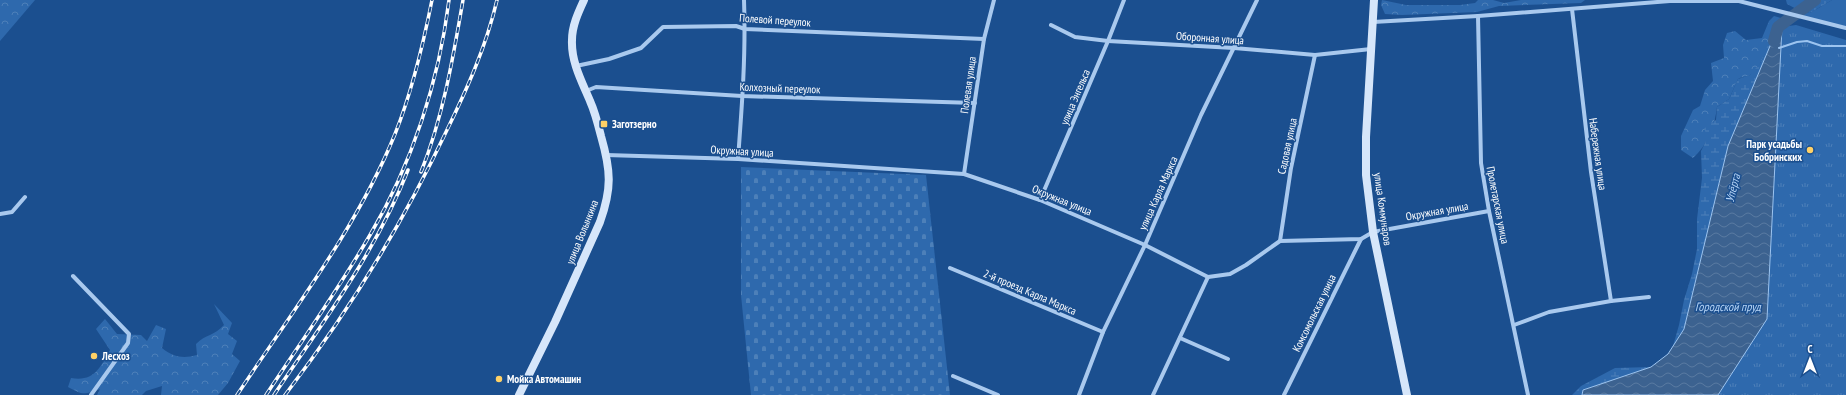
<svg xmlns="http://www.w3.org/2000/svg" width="1846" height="395" font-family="'PT Sans Narrow',sans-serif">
	<defs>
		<pattern id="forest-crowns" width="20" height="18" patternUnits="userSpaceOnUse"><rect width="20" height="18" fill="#2e69ad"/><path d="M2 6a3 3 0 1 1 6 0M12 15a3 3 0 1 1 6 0" fill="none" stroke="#4d80b9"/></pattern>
		<pattern id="wetland-marsh" width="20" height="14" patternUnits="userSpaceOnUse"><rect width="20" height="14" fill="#2e69ad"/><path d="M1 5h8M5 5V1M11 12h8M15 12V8" fill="none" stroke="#4d80b9"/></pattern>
		<pattern id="cemetery-stones" width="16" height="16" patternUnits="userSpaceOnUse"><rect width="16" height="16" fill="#2e69ad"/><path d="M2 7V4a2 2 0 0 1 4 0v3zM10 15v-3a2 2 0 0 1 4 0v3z" fill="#4d80b9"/></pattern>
		<pattern id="park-tufts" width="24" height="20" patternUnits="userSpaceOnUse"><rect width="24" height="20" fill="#2e69ad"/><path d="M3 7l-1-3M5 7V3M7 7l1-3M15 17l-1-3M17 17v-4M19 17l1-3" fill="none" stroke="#4d80b9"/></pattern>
		<pattern id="water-waves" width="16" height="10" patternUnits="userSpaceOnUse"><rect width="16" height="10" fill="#3c6290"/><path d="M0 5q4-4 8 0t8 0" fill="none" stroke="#597aa1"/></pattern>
	</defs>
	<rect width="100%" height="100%" fill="#1b4f8f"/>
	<polygon fill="#2e69ad" points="1832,0 1846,0 1846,26 1828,24 1799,17 1803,12 1810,13"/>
	<g fill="url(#forest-crowns)">
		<polygon points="0,0 35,0 0,41"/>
		<polygon points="1382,0 1406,5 1460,5 1475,3 1478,0 1493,0 1504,3 1521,0 1585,0 1581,3 1499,6 1477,12 1402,15 1385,14 1381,5"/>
		<path d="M 1774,16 L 1781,18 C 1772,32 1763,68 1750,75 C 1746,77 1741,77 1738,79 L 1729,99 L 1717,107 C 1715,125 1707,146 1693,158 L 1681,150 L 1681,136 L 1693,110 L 1700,106 L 1705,90 L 1713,81 L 1711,63 L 1724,58 L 1723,45 L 1727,33 L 1735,31 L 1746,40 L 1762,38 L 1769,21 Z"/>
		<path d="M 214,304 L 232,323 L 228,334 L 237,341 L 232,354 L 240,361 L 228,383 L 218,395 L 161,395 L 162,386 L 146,391 L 142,395 L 97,395 L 100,389 C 83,395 83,395 68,387 L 71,378 C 94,382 100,368 110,350 L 96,329 L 105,319 L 117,334 L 141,335 L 147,341 L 156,325 L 166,329 L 162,348 C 173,357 183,359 197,355 L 196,344 C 206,334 214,336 224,325 Z"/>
	</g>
	<g fill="url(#wetland-marsh)">
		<polygon points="1786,0 1832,0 1810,13 1800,11 1787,4"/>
		<polygon points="1778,27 1728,146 1684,329 1668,354 1673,346 1679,325 1684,300 1692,274 1697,249 1697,219 1702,178 1701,151 1706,141 1705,128 1716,120 1717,107 1729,99 1738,79 1750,75 1761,62 1774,30"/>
		<polygon points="1651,367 1583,390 1582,395 1572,395 1581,386 1615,368"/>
	</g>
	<polygon fill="url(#cemetery-stones)" points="741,167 926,175 950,395 751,395 741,295"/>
	<polygon fill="url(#park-tufts)" points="1796,25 1846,40 1846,395 1718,395 1767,319 1782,27"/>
	<polygon fill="url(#water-waves)" stroke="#9cc4f0" points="1778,27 1782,27 1767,319 1718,395 1582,395 1583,390 1651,367 1668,354 1684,329 1728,146"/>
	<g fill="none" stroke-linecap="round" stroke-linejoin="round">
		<polyline stroke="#9cc4f0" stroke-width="2" points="1779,48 1797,42 1807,41 1822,46 1846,46"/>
		<polyline stroke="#3c6290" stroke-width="12" points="1774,41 1778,27 1815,0"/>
		<g stroke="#a9c9ee" stroke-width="4">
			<polyline points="1572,9 1591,172 1611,301"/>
			<polyline points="1478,16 1481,163 1489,211 1528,395"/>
			<polyline points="1373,22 1478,16 1670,1 1739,1 1846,28"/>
			<polyline points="1051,25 1075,37 1108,41 1234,48 1315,55 1371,49"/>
			<polyline points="576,66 609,59 641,48 663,27 736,26 745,29 984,39"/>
			<polyline points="586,91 596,87 742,96 975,103"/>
			<polyline points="606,155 738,159 964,174 1040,200 1145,245 1208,277 1230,274 1246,265 1280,241 1361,239 1373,232 1489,211"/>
			<path d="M 738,159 C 742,106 746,53 744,0"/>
			<polyline points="964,174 984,39 994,0"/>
			<polyline points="1040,200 1108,41 1124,0"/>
			<polyline points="0,214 12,212 25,197"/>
			<polyline points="1280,241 1291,168 1315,55"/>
			<polyline points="950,268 1103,332"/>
			<polyline points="73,276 129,334 128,343 91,395"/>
			<polyline points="1514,325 1549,312 1611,301 1649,297"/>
			<polyline points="1180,338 1228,359"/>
			<polyline points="953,376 998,395"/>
			<polyline points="1079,395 1103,332 1145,245 1201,115 1257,0"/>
			<polyline points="1153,395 1208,277"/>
			<polyline points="1284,395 1361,239"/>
		</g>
		<g stroke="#d6e6fa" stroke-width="8">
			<polyline points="1374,0 1366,137 1366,175 1373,232 1407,395"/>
			<path d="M 519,395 L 555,322 L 600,222 C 612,188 611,171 601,136 C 598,124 595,112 590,101 C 582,82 571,62 572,40 C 572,26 578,13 584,0"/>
		</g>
		<g stroke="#fff" stroke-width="3.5">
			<g id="rail">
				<path d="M 421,172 C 443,117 453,58 463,0"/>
				<path d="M 237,395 C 292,312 358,226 395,134 C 412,92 423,45 432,0"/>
				<path d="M 266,395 C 301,342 338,290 370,235 C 412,164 439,81 449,0"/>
				<path d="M 274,395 C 323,322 376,252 408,170"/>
				<path d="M 285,395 C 347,314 402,225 446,132 C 467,89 486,47 497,0"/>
			</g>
		</g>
		<use href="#rail" stroke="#1b4f8f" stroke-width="2" stroke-dasharray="6" stroke-linecap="butt"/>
	</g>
	<g fill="#ffd166" stroke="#1b4f8f" stroke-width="1.5">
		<rect x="600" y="120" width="8" height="8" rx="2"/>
		<circle cx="1810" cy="150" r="4"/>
		<circle cx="94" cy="356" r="4"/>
		<circle cx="499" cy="379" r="4"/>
	</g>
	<g text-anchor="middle" stroke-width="3" stroke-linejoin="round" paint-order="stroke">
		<g font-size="11" fill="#fff" stroke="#1b4f8f">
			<text transform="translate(775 20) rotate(4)" y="4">Полевой переулок</text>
			<text transform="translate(1210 38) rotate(4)" y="4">Оборонная улица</text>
			<text transform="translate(968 85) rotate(-82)" y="4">Полевая улица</text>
			<text transform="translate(780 88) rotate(2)" y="4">Колхозный переулок</text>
			<text transform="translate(1075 97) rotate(-67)" y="4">улица Энгельса</text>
			<text transform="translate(1287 146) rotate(-78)" y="4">Садовая улица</text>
			<text transform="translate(742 151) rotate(3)" y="4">Окружная улица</text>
			<text transform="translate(1598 154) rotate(82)" y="4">Набережная улица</text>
			<text transform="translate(1158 193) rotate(-66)" y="4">улица Карла Маркса</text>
			<text transform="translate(1062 200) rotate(22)" y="4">Окружная улица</text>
			<text transform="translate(1498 205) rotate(79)" y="4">Пролетарская улица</text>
			<text transform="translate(1383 209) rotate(82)" y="4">улица Коммунаров</text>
			<text transform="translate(1437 211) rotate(-10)" y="4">Окружная улица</text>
			<text transform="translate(582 232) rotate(-68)" y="4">улица Волынкина</text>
			<text transform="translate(1030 292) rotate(23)" y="4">2-й проезд Карла Маркса</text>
			<text transform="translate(1314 313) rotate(-64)" y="4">Комсомольская улица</text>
		</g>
		<g font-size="11" font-weight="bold" fill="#fff" stroke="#1b4f8f" text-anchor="start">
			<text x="612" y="128">Заготзерно</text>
			<text x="1802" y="148" text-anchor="end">Парк усадьбы<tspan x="1802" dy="13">Бобринских</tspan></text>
			<text x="102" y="360">Лесхоз</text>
			<text x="507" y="383">Мойка Автомашин</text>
		</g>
		<g font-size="12" font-style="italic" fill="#b5d3f5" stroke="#1b4f8f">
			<text transform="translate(1733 188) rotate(-76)" y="4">Упёрта</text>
			<text x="1728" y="311">Городской пруд</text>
		</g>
	</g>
	<g transform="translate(1810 359)" stroke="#1b4f8f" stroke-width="3" paint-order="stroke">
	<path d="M0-3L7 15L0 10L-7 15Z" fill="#ffffff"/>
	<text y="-6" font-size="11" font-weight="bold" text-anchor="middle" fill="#ffffff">С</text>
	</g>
</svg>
